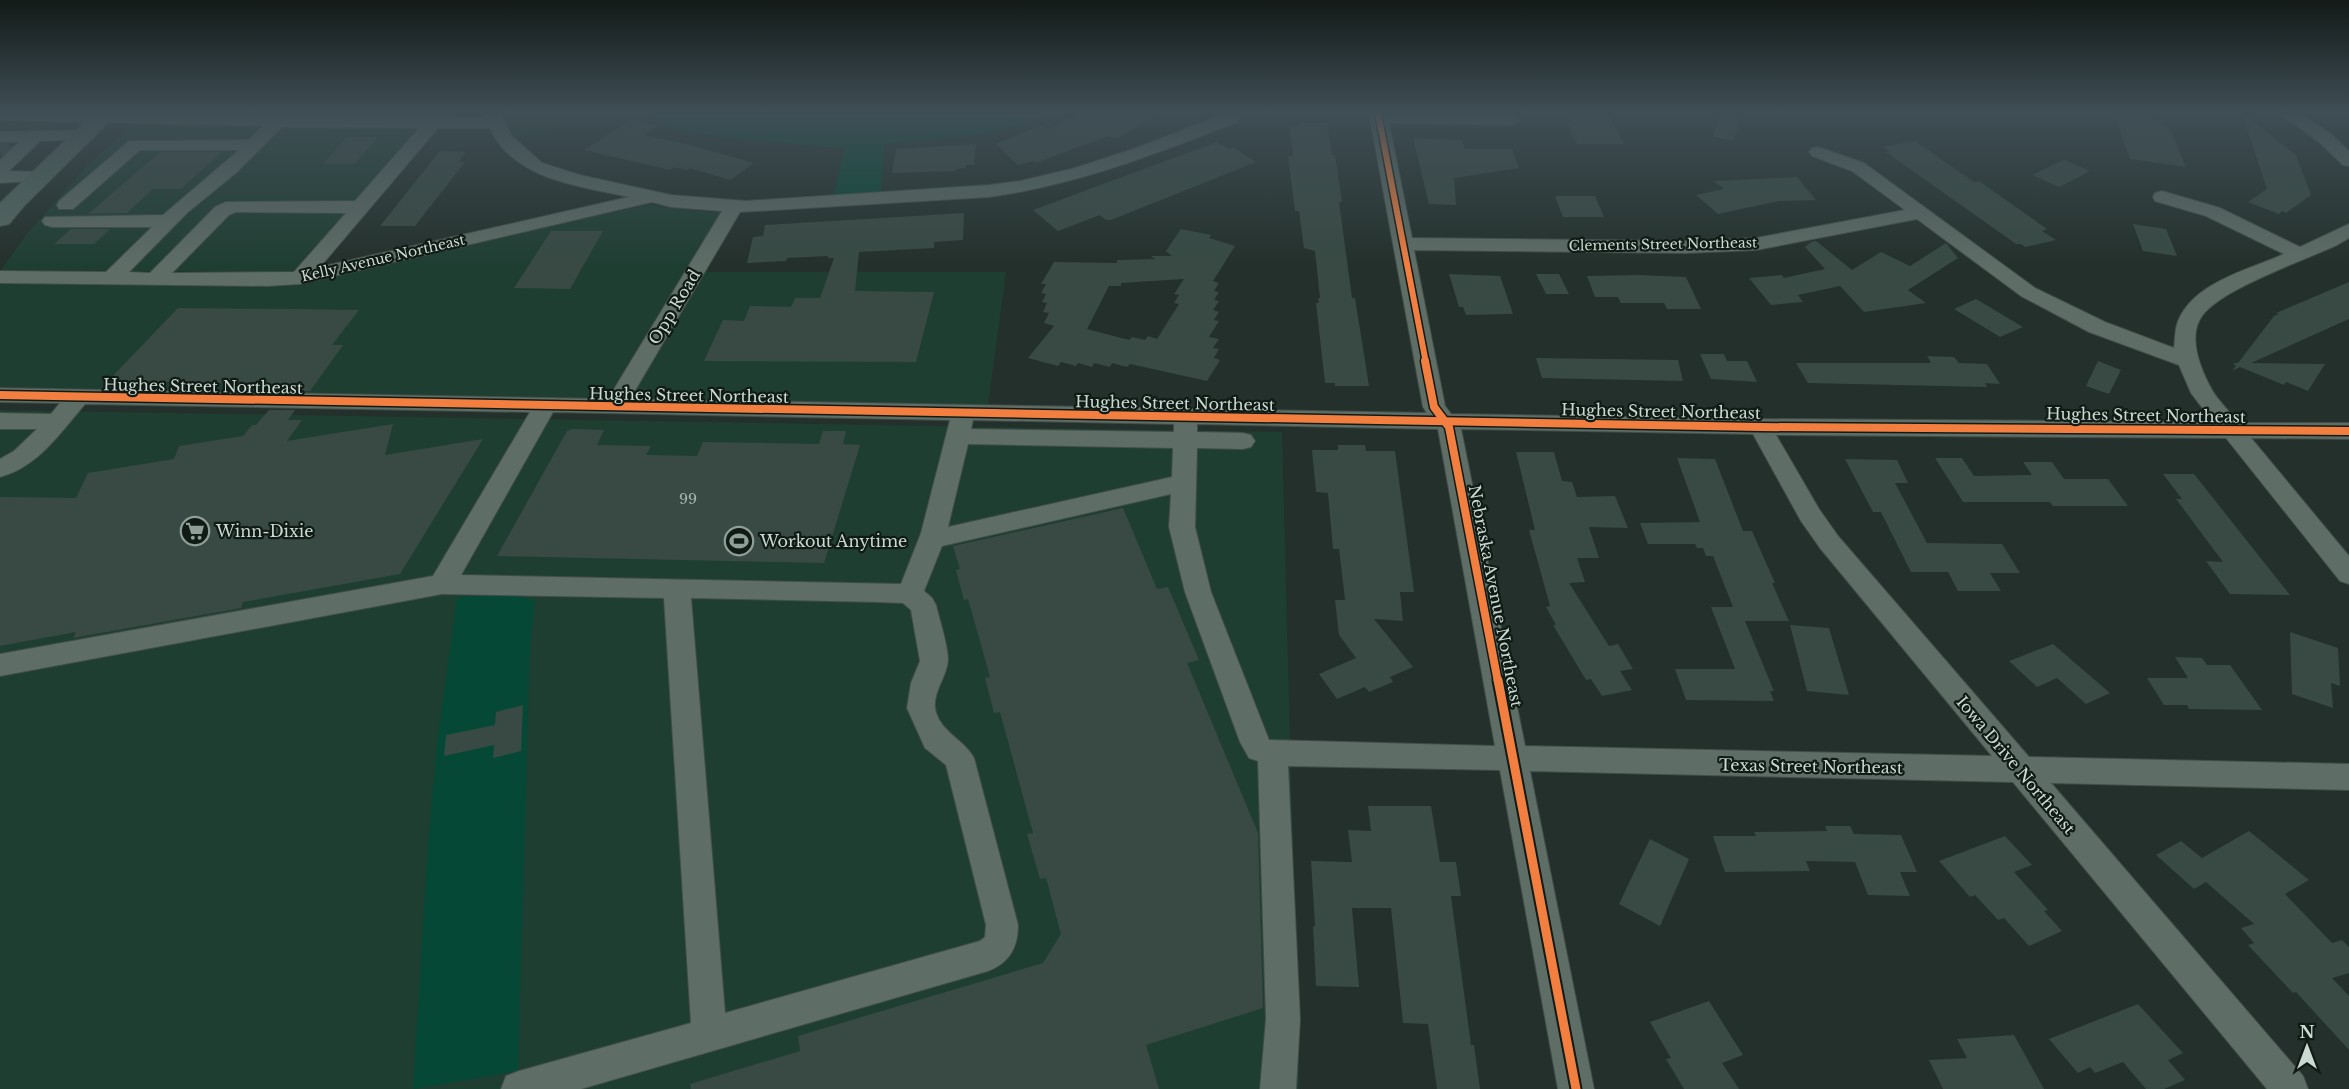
<svg xmlns="http://www.w3.org/2000/svg" width="2349" height="1089" font-family="'Libre Baskerville',serif">
	<rect width="100%" height="100%" fill="#23302b"/>
	<g fill="#1f3e32">
		<polygon points="172,113 433,113 428,118"/>
		<polygon points="502,113 608,113 517,138 506,122 508,119 505,118"/>
		<polygon points="0,120 61,120 0,177"/>
		<polygon points="135,122 222,125 420,128 295,272 1,270 25,236 86,167"/>
		<polygon points="650,204 689,210 721,212 607,398 0,387 0,284 260,287 304,285 359,269"/>
		<polygon points="705,272 1006,272 988,405 630,399"/>
		<polygon points="0,410 1282,432 1299,1089 0,1089"/>
	</g>
	<g fill="#054835">
		<polygon points="648,113 1060,113 984,135 884,144 881,193 834,196 844,148 724,138 671,128"/>
		<polygon points="510,594 535,600 530,644 518,1071 413,1089 428,844 437,743 457,597"/>
	</g>
	<g fill="#384a43" fill-rule="evenodd">
		<polygon points="1079,113 1162,113 1115,139 1107,136 1036,163 1033,161 1018,165 996,144 1042,125 1048,129"/>
		<polygon points="1567,113 1608,113 1624,144 1577,144 1567,122 1570,122"/>
		<polygon points="2114,113 2143,113 2170,129 2186,167 2130,159"/>
		<polygon points="2242,113 2296,155 2311,195 2286,213 2282,211 2279,214 2248,202 2267,189"/>
		<polygon points="1720,114 1740,118 1734,141 1713,137"/>
		<polygon points="631,120 657,126 644,135 690,145 754,163 730,180 690,168 687,170 674,167 670,170 584,150"/>
		<polygon points="1300,123 1327,123 1332,155 1335,155 1342,202 1339,202 1352,298 1355,298 1369,386 1335,386 1335,383 1325,383 1316,303 1319,303 1318,298 1320,298 1315,251 1304,248 1299,211 1295,211 1288,156 1293,156 1290,126 1300,126"/>
		<polygon points="347,137 378,137 355,164 323,164"/>
		<polygon points="1413,138 1462,140 1465,149 1512,149 1519,168 1454,178 1456,205 1429,204"/>
		<polygon points="1915,141 1974,182 1979,181 2047,229 2042,231 2056,240 2025,247 2021,244 2016,244 1886,152 1889,151 1883,147"/>
		<polygon points="1217,142 1229,149 1234,148 1256,162 1111,220 1106,220 1100,215 1058,231 1033,210"/>
		<polygon points="976,144 974,165 966,165 966,168 956,169 956,171 892,173 896,149"/>
		<polygon points="440,151 466,152 458,162 465,162 415,226 380,226"/>
		<polygon points="160,152 222,152 181,189 153,189 127,213 88,214"/>
		<polygon points="2064,160 2090,171 2059,187 2032,175"/>
		<polygon points="1797,177 1816,200 1779,201 1718,214 1696,195 1724,189 1714,181"/>
		<polygon points="1555,196 1595,196 1604,217 1563,217"/>
		<polygon points="964,213 963,240 934,242 934,248 859,252 855,291 934,292 916,362 704,361 723,320 744,321 750,306 791,307 795,298 820,298 834,258 828,258 828,256 787,258 786,261 747,263 753,237 763,236 765,225"/>
		<polygon points="2133,224 2166,229 2177,256 2143,251"/>
		<polygon points="71,229 110,229 94,244 54,244"/>
		<path d="M 1181,229 L 1211,235 L 1209,238 L 1235,246 L 1213,281 L 1219,283 L 1214,291 L 1219,292 L 1214,300 L 1219,301 L 1213,310 L 1219,312 L 1214,320 L 1219,321 L 1209,337 L 1219,339 L 1213,348 L 1219,349 L 1214,358 L 1220,360 L 1207,381 L 1130,364 L 1127,367 L 1112,363 L 1110,367 L 1094,363 L 1092,367 L 1078,363 L 1076,366 L 1061,362 L 1058,366 L 1028,358 L 1054,326 L 1044,323 L 1049,313 L 1043,312 L 1047,303 L 1042,302 L 1046,294 L 1041,293 L 1046,284 L 1041,284 L 1054,262 L 1117,263 L 1117,260 L 1155,259 L 1151,256 L 1172,256 L 1166,251 ZM 1184,279 L 1174,294 L 1179,295 L 1174,303 L 1179,304 L 1157,339 L 1148,336 L 1145,340 L 1132,337 L 1129,340 L 1087,329 L 1109,286 L 1121,286 L 1121,283 Z"/>
		<polygon points="551,231 603,231 570,289 514,288"/>
		<polygon points="1816,241 1852,270 1881,252 1910,266 1946,243 1958,258 1908,290 1926,303 1864,312 1840,286 1798,295 1803,302 1771,305 1749,278 1782,275 1784,278 1825,269 1805,247 1811,242"/>
		<polygon points="1449,274 1500,276 1513,314 1466,315 1463,307 1459,307"/>
		<polygon points="1536,274 1559,274 1569,294 1546,294"/>
		<polygon points="1639,275 1686,277 1701,309 1667,309 1664,303 1621,303 1618,297 1595,297 1587,276"/>
		<polygon points="2349,282 2349,319 2251,363 2325,364 2308,391 2286,382 2284,385 2240,367 2232,371 2236,366 2233,363 2238,363 2274,316 2279,314 2276,313"/>
		<polygon points="1976,299 2023,327 2000,337 1954,309"/>
		<polygon points="178,308 292,309 359,310 332,345 343,345 310,391 284,391 290,384 108,381"/>
		<polygon points="1700,354 1724,354 1727,361 1747,361 1757,382 1711,379"/>
		<polygon points="1927,356 1954,357 1959,363 1987,364 2000,384 1985,383 1987,387 1808,383 1796,363 1931,363"/>
		<polygon points="1536,358 1678,360 1683,381 1542,378"/>
		<polygon points="2098,361 2121,370 2109,394 2086,386"/>
		<polygon points="269,410 295,410 288,420 302,420 287,441 393,424 385,455 483,439 400,574 243,602 241,608 73,638 76,632 0,646 0,497 76,498 88,473 174,459 179,446 243,436 252,425 256,425"/>
		<polygon points="572,429 604,430 597,445 651,446 646,455 697,456 703,442 819,444 823,431 846,431 843,444 860,445 824,563 497,556 567,431"/>
		<polygon points="1338,445 1365,445 1366,451 1395,451 1414,592 1400,592 1403,621 1374,619 1413,667 1390,677 1393,682 1369,692 1365,687 1337,699 1319,674 1356,658 1339,635 1335,600 1345,600 1339,549 1333,549 1328,493 1316,492 1312,450 1338,450"/>
		<polygon points="1516,452 1554,452 1562,481 1572,482 1577,497 1615,496 1628,528 1589,527 1599,558 1577,558 1585,582 1569,583 1609,646 1618,644 1633,669 1620,671 1632,690 1602,696 1591,679 1586,680 1553,625 1556,625 1546,607 1550,606 1529,530 1535,530"/>
		<polygon points="1677,458 1715,459 1743,531 1752,531 1775,583 1772,583 1789,621 1745,621 1774,691 1770,691 1774,701 1686,700 1675,669 1735,669 1711,607 1733,607 1713,556 1706,556 1703,548 1697,548 1695,544 1648,544 1640,523 1700,522"/>
		<polygon points="1935,458 1962,458 1974,476 2032,475 2023,462 2052,462 2064,479 2108,479 2128,506 2053,506 2050,502 1963,502"/>
		<polygon points="1845,459 1897,460 1908,483 1895,483 1927,543 2002,544 2020,573 1990,573 2001,591 1958,591 1948,572 1911,572 1881,512 1873,512"/>
		<polygon points="2163,474 2194,474 2290,595 2230,594 2206,561 2223,562 2176,499 2182,499"/>
		<polygon points="1123,508 1157,589 1168,587 1199,660 1187,663 1258,833 1263,1008 1146,1045 1159,1089 691,1089 690,1084 800,1051 798,1036 1043,963 1061,934 1046,878 1040,879 1027,834 1033,833 1000,712 994,713 985,678 990,677 968,599 964,600 956,570 960,569 953,546"/>
		<polygon points="1790,625 1829,628 1849,695 1807,691"/>
		<polygon points="2290,632 2338,648 2340,686 2331,683 2333,708 2292,694"/>
		<polygon points="2053,644 2110,693 2086,704 2057,678 2037,687 2009,661"/>
		<polygon points="2175,657 2202,658 2207,665 2230,665 2262,710 2189,709 2187,705 2164,705 2147,678 2188,678"/>
		<polygon points="523,705 521,751 493,758 494,745 444,756 446,735 495,725 496,712"/>
		<polygon points="1368,806 1431,806 1440,862 1456,862 1461,896 1451,896 1471,1045 1474,1045 1480,1089 1437,1089 1428,1024 1403,1023 1391,908 1352,908 1359,987 1316,986 1313,926 1315,926 1311,861 1352,862 1348,830 1371,831"/>
		<polygon points="1825,826 1850,826 1854,834 1901,835 1917,872 1900,872 1910,896 1868,895 1855,862 1806,861 1810,871 1725,872 1713,836 1756,836 1754,832 1827,831"/>
		<polygon points="2249,831 2309,880 2285,894 2332,943 2342,940 2349,947 2349,973 2332,978 2349,996 2349,1050 2296,992 2293,993 2248,945 2254,943 2241,928 2254,924 2206,882 2194,889 2156,855 2181,841 2202,858"/>
		<polygon points="2005,836 2032,865 2014,872 2048,910 2044,911 2062,931 2029,946 2004,918 1998,920 1975,895 1970,897 1939,861"/>
		<polygon points="1650,839 1689,859 1660,926 1619,904"/>
		<polygon points="1709,1001 1743,1055 1722,1063 1739,1089 1684,1089 1666,1059 1671,1058 1650,1022"/>
		<polygon points="2138,1004 2183,1053 2168,1060 2185,1080 2164,1089 2146,1089 2123,1062 2095,1073 2090,1067 2078,1073 2049,1039"/>
		<polygon points="2014,1035 2044,1089 1943,1089 1929,1060 1967,1058 1957,1039"/>
	</g>
	<g fill="none" stroke-linecap="round" stroke-linejoin="round">
		<polyline stroke="#3c4944" stroke-width="20" stroke-dasharray="20 10" stroke-linecap="butt" points="0,153 8,145"/>
		<g stroke="#424e48" stroke-width="2">
			<g id="minor">
				<path d="M 0,113 L 428,117 L 431,113 L 448,113 L 446,117 L 486,118 L 484,113 L 501,113 L 511,135 L 542,163 L 580,175 L 671,195 L 746,201 L 989,185 L 1020,181 L 1075,168 L 1136,148 L 1226,113 L 1244,113 L 1237,122 C 1156,154 1076,185 989,197 L 740,212 L 630,399 L 1427,413 L 1423,407 L 1369,113 L 1510,115 L 1516,116 L 1519,120 L 1516,124 L 1510,125 L 1389,123 L 1412,238 L 1686,241 L 1756,238 L 1905,210 L 1852,171 L 1812,156 L 1809,152 L 1812,148 L 1818,147 L 1864,163 L 2035,288 L 2105,322 L 2174,348 C 2175,340 2175,331 2177,324 C 2191,283 2248,270 2284,254 L 2206,216 L 2155,201 L 2153,197 L 2155,193 L 2162,191 L 2220,208 L 2300,247 L 2349,224 L 2349,238 L 2337,245 C 2305,260 2221,289 2202,316 C 2187,337 2201,370 2212,390 C 2219,402 2230,412 2239,423 L 2349,423 L 2349,439 L 2251,438 L 2349,556 L 2349,584 L 2340,581 L 2226,438 L 1776,435 L 1819,509 L 1838,536 L 2029,757 L 2349,764 L 2349,790 L 2051,783 L 2303,1076 L 2308,1089 L 2267,1089 L 2013,782 L 1530,771 L 1594,1089 L 1558,1089 L 1500,770 L 1288,766 L 1300,1019 L 1296,1089 L 1260,1089 L 1266,1019 L 1258,761 L 1249,758 L 1240,742 L 1185,592 L 1169,527 L 1171,494 L 942,546 L 924,591 L 932,598 L 936,605 C 940,622 947,642 948,659 C 948,675 933,691 935,708 C 939,732 964,739 974,758 L 1018,925 C 1018,948 1009,963 988,971 L 581,1089 L 501,1089 L 506,1076 L 519,1071 L 691,1023 L 664,598 L 442,594 L 0,676 L 0,654 L 433,576 L 530,412 L 85,404 C 61,432 38,467 0,477 L 0,459 L 14,451 L 37,429 L 0,429 L 0,413 L 51,414 L 60,403 L 0,402 L 0,388 L 608,399 L 722,211 L 671,207 L 652,202 L 300,284 L 267,286 L 0,283 L 0,271 L 106,272 L 152,227 L 52,227 L 45,225 L 42,221 L 45,217 L 163,215 L 239,150 L 140,150 L 73,209 L 59,209 L 57,205 L 59,201 L 129,141 L 249,140 L 263,126 L 0,120 ZM 282,127 L 419,128 L 355,201 L 226,202 L 215,207 L 150,273 L 129,272 L 188,212 L 236,173 ZM 438,128 L 490,128 C 513,180 580,186 629,197 L 320,267 ZM 236,212 L 346,213 L 294,272 L 172,273 L 229,215 ZM 1917,219 L 2021,296 L 2089,332 L 2179,365 L 2191,393 L 2213,422 L 1760,419 L 1451,414 L 1445,406 L 1414,250 L 1686,253 L 1756,250 ZM 553,412 L 950,420 L 921,533 L 901,584 L 461,575 ZM 973,420 L 1174,424 L 1174,432 L 971,429 ZM 1197,424 L 1438,429 L 1495,746 L 1269,740 L 1211,592 L 1195,527 L 1197,448 L 1243,449 L 1251,447 L 1255,441 L 1251,435 L 1243,433 L 1197,432 ZM 1461,429 L 1753,434 L 1801,521 L 1820,548 L 1992,756 L 1525,746 ZM 968,444 L 1173,448 L 1172,477 L 948,527 ZM 691,598 L 877,602 L 903,603 L 911,610 L 920,661 L 911,683 L 907,708 L 925,748 L 946,765 L 986,925 L 985,937 L 980,941 L 725,1013 Z"/>
				<polygon points="2279,113 2299,113 2331,134 2349,151 2349,166 2343,165 2319,142"/>
				<polygon points="84,130 90,131 93,135 90,139 40,141 9,171 47,172 50,176 47,180 0,183 0,160 19,142 0,142 0,132"/>
			</g>
		</g>
		<g stroke="#424e48" stroke-width="2">
			<polygon id="highway" points="94,113 118,113 24,206 9,224 0,226 0,203"/>
		</g>
		<use href="#minor" fill="#5e6d66" fill-rule="evenodd"/>
		<use href="#highway" fill="#566a62" fill-rule="evenodd"/>
		<g stroke="#101b16" stroke-width="9">
			<polyline id="cycleway-far2" points="1378,113 1426,363"/>
		</g>
		<g stroke="#101b16" stroke-width="11">
			<g id="cycleway-far1">
				<polyline points="1425,361 1434,407 1449,427 1498,682"/>
				<polyline points="0,395 1760,427 2349,431"/>
			</g>
		</g>
		<g stroke="#101b16" stroke-width="13">
			<polyline id="cycleway" points="1498,680 1576,1089"/>
		</g>
		<use href="#cycleway-far2" stroke="#f27e40" stroke-width="6"/>
		<use href="#cycleway-far1" stroke="#f27e40" stroke-width="8"/>
		<use href="#cycleway" stroke="#f27e40" stroke-width="9"/>
	</g>
	<linearGradient id="sky" x2="0" y2="1"><stop stop-color="#131a18"/><stop offset="0.42" stop-color="#3f4e55"/><stop offset="1" stop-color="#3f4e55" stop-opacity="0"/></linearGradient>
	<rect width="2349" height="266" fill="url(#sky)"/>
	<defs>
		<g id="supermarket-ring" transform="scale(1.5)"><circle r="9.5" fill="#101b16" stroke="#909e98" stroke-width="1.5"/><path d="M-6-5.5h2.5l.6 2H6L4.5 2H-2.5L-4.4-4H-6ZM-1.5 3.2a1.3 1.3 0 1 0 .1 0ZM3 3.2a1.3 1.3 0 1 0 .1 0Z" fill="#909e98"/></g>
		<g id="stadium-ring" transform="scale(1.5)"><circle r="9.5" fill="#101b16" stroke="#909e98" stroke-width="1.5"/><path d="M0-5a6.5 5 0 1 0 0 10a6.5 5 0 1 0 0-10ZM-3.5-1.8h7v3.6h-7Z" fill="#909e98"/></g>
	</defs>
	<g fill-rule="evenodd">
		<use href="#supermarket-ring" x="195" y="531"/>
		<use href="#stadium-ring" x="739" y="541"/>
	</g>
	<g text-anchor="middle" stroke-width="4.5" stroke-linejoin="round" paint-order="stroke">
		<g font-size="14" fill="#cad9d2" stroke="#101b16">
			<text transform="translate(1663 244) rotate(-1)" y="5">Clements Street Northeast</text>
			<text transform="translate(383 258) rotate(-13)" y="5">Kelly Avenue Northeast</text>
		</g>
		<g font-size="14" fill="#a6b5ae">
			<text x="688" y="504">99</text>
		</g>
		<g font-size="16" fill="#cad9d2" stroke="#101b16">
			<text transform="translate(674 307) rotate(-59)" y="6">Opp Road</text>
			<text transform="translate(203 386) rotate(1)" y="6">Hughes Street Northeast</text>
			<text transform="translate(689 395) rotate(1)" y="6">Hughes Street Northeast</text>
			<text transform="translate(1175 403) rotate(1)" y="6">Hughes Street Northeast</text>
			<text transform="translate(1661 411) rotate(1)" y="6">Hughes Street Northeast</text>
			<text transform="translate(2146 415) rotate(1)" y="6">Hughes Street Northeast</text>
			<text transform="translate(1496 596) rotate(79)" y="6">Nebraska Avenue Northeast</text>
			<text transform="translate(2016 765) rotate(50)" y="6">Iowa Drive Northeast</text>
			<text transform="translate(1811 766) rotate(1)" y="6">Texas Street Northeast</text>
		</g>
		<g font-size="16" fill="#cad9d2" stroke="#101b16" text-anchor="start">
			<text x="216" y="537">Winn-Dixie</text>
			<text x="760" y="547">Workout Anytime</text>
		</g>
	</g>
	<g transform="translate(2307 1047)" stroke="#101b16" stroke-width="4.5" paint-order="stroke">
	<path d="M0-4.5L10 22L0 15L-10 22Z" fill="#cad9d2"/>
	<text y="-9" font-size="16" font-weight="bold" text-anchor="middle" fill="#cad9d2">N</text>
	</g>
</svg>
